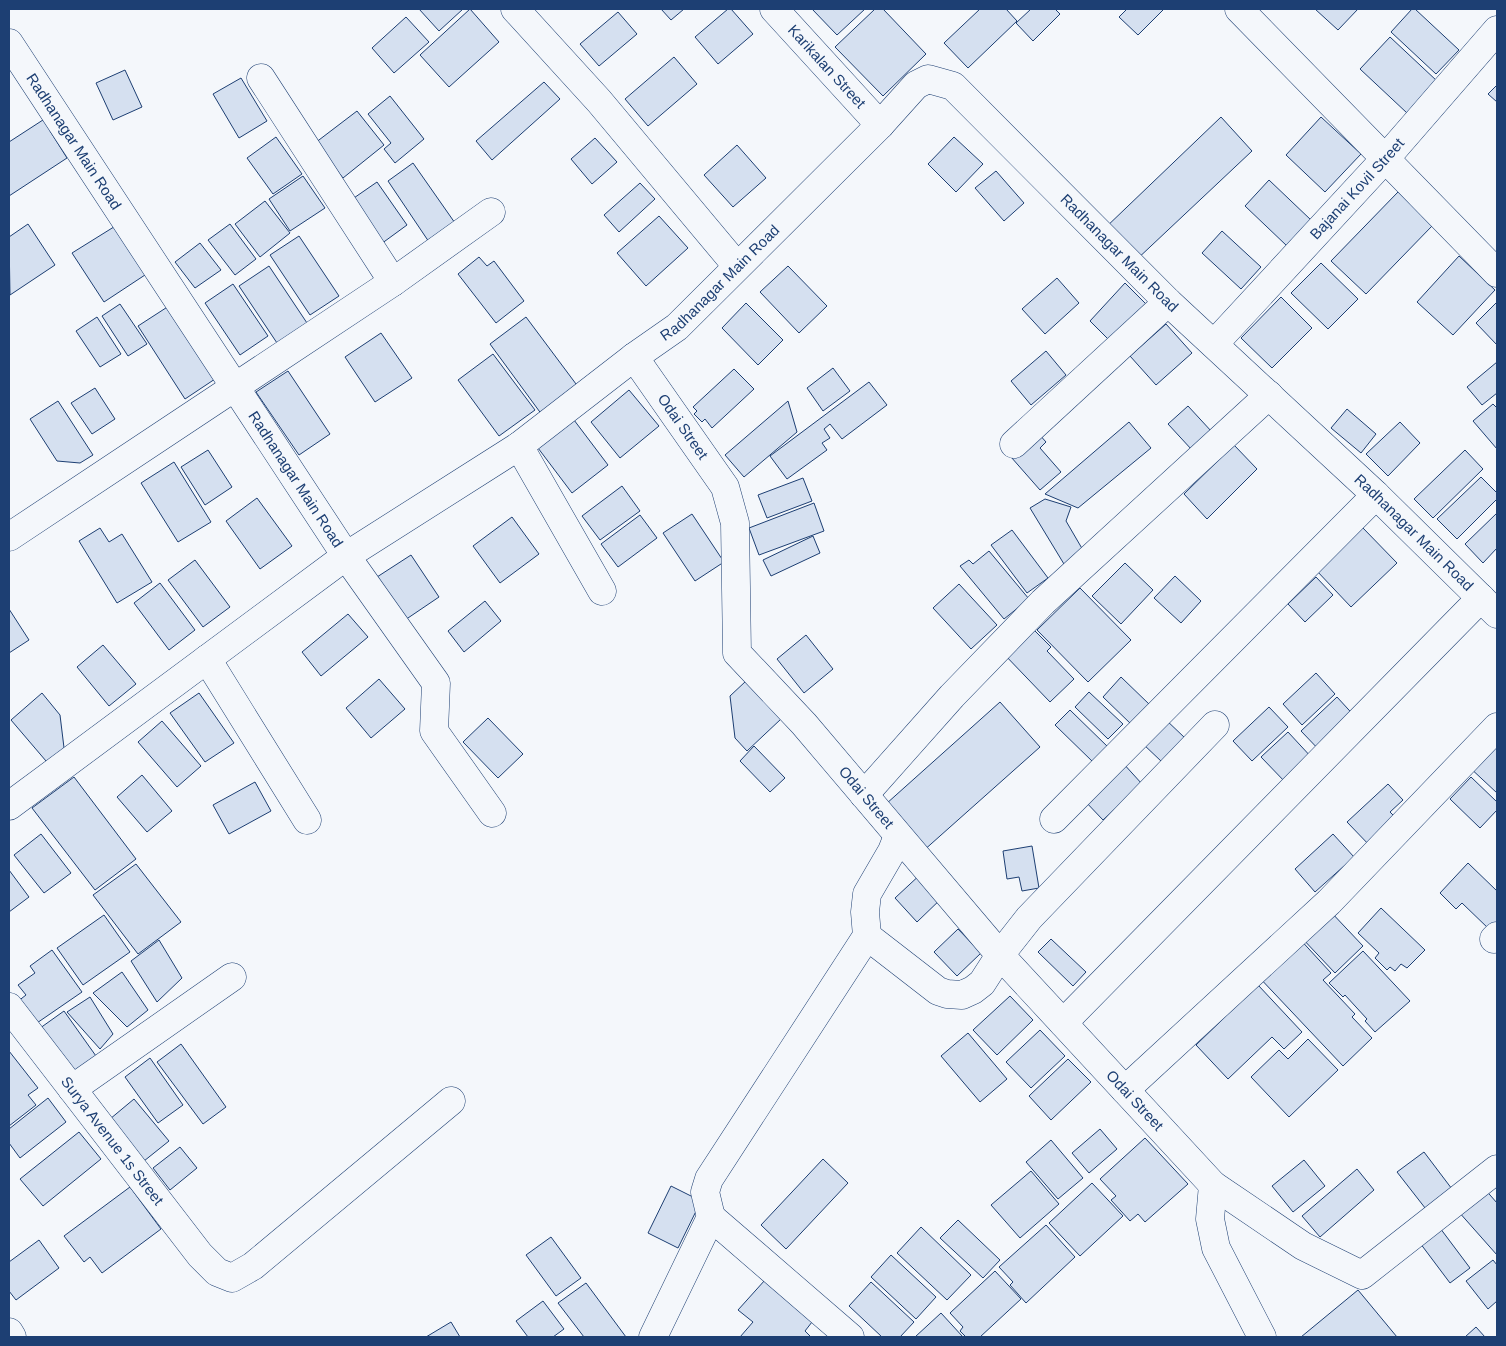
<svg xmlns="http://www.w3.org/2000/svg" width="1506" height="1346" font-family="Helvetica,sans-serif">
	<rect width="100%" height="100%" fill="#f4f7fb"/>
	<g fill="#d5e0f0" stroke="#1d3f73">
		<polygon points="419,9 463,9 439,31"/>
		<polygon points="470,9 499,42 449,87 420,55"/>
		<polygon points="661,9 684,9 671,20"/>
		<polygon points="728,9 731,9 753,34 718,64 695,37"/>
		<polygon points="812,9 865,9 837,35"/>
		<polygon points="875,9 883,9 926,54 883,96 835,47"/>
		<polygon points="980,9 1006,9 1017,21 968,68 944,43"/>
		<polygon points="1031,9 1055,9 1060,14 1033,41 1016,23"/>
		<polygon points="1127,9 1164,9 1138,35 1119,17"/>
		<polygon points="1315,9 1358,9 1338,30"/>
		<polygon points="1412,9 1415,9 1459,50 1436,74 1391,32"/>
		<polygon points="618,12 637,34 599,66 580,44"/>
		<polygon points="406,17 429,42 394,73 372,48"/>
		<polygon points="1390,37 1437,81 1407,113 1360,69"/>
		<polygon points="674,57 697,84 648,126 625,99"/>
		<polygon points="125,70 142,107 113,120 96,83"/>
		<polygon points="241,78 267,121 239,138 213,94"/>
		<polygon points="544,82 560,99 492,160 476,141"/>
		<polygon points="1497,85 1497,102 1488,94"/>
		<polygon points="390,96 424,139 395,163 384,149 391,143 368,114"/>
		<polygon points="357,111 384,145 343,178 315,143"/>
		<polygon points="1221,117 1252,151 1134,262 1103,230"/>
		<polygon points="1321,117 1361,154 1325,192 1286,155"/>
		<polygon points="46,118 53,129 50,131 67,158 9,196 9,142"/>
		<polygon points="276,137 302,174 273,194 247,158"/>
		<polygon points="954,137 983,164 956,192 928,164"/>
		<polygon points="595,138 617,162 592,184 571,159"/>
		<polygon points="737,145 766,178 733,207 704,175"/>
		<polygon points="413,163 455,223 429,242 388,181"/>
		<polygon points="996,171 1024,203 1004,221 975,188"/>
		<polygon points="303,176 325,208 290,231 269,199"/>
		<polygon points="1269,180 1311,220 1287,246 1245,206"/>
		<polygon points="377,182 407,225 381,244 351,200"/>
		<polygon points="640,183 655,199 619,232 604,215"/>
		<polygon points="1398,192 1432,226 1366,294 1331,261"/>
		<polygon points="265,201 290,233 260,257 235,224"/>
		<polygon points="659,216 688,248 646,286 617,253"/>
		<polygon points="28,224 55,265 10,295 9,237"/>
		<polygon points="230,224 256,259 235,275 208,240"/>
		<polygon points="117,225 148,273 104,302 72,253"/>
		<polygon points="1222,231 1261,267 1241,289 1202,253"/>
		<polygon points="299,236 339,296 310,315 270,255"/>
		<polygon points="200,243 221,270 195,288 175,262"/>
		<polygon points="1459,256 1495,290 1453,335 1417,302"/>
		<polygon points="479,257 487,266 494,261 524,301 496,323 458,274"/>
		<polygon points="1321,263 1358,299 1328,329 1291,293"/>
		<polygon points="269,266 307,323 277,343 239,286"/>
		<polygon points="788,266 827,306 799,333 760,292"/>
		<polygon points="1057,278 1079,303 1045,334 1022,309"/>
		<polygon points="1125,283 1150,308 1114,345 1090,321"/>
		<polygon points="233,284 268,336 240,355 205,303"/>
		<polygon points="1281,297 1312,328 1272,368 1241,338"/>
		<polygon points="1497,302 1497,345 1476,323"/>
		<polygon points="746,303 783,340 758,365 722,328"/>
		<polygon points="120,304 147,344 128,356 102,316"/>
		<polygon points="172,304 218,377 185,399 138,326"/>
		<polygon points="97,317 121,354 100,367 76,331"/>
		<polygon points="526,317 582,392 545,419 490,344"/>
		<polygon points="1166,324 1192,353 1156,385 1130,356"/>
		<polygon points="381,333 412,378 375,402 345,357"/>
		<polygon points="1046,351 1066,375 1031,405 1011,381"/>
		<polygon points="493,354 535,410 499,436 458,380"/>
		<polygon points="1497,362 1497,393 1482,405 1467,387"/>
		<polygon points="833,368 850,391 823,411 807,388"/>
		<polygon points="734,369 754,389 712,428 705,419 702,422 694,414 697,411 693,407"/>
		<polygon points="288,371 330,434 299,455 256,392"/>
		<polygon points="869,382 887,405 842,439 830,424 824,429 830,438 822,443 827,450 787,479 770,456"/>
		<polygon points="95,388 115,419 92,434 71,403"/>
		<polygon points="629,390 659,426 620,458 591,422"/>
		<polygon points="58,401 93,455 80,463 57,461 30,419"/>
		<polygon points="788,401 797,432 744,477 725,455"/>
		<polygon points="1493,404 1497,408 1497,449 1473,421"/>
		<polygon points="1188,406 1212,432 1192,450 1168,424"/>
		<polygon points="1347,409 1376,434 1361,453 1331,428"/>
		<polygon points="574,420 608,465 572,493 538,448"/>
		<polygon points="1129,422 1151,448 1078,508 1045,494"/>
		<polygon points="1400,422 1420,443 1388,476 1366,454"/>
		<polygon points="1038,433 1046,442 1040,448 1061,472 1040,490 1011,457"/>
		<polygon points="1234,445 1257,469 1207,519 1184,494"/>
		<polygon points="208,450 232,487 205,505 181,467"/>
		<polygon points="1465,450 1483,469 1433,518 1414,499"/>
		<polygon points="174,462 211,522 178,542 141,483"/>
		<polygon points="1481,477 1497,493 1497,499 1457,539 1437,519"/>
		<polygon points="803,478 812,501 767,518 758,495"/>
		<polygon points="622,486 640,511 600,540 582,516"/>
		<polygon points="257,498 292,546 260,569 226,521"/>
		<polygon points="1045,499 1071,507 1066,521 1087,557 1067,569 1030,508"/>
		<polygon points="814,503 824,531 759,555 749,528"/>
		<polygon points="1497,513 1497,548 1483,563 1465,544"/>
		<polygon points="692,514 724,562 695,581 663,533"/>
		<polygon points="640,515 657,538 618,567 601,544"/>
		<polygon points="512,517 539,554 500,583 473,546"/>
		<polygon points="1362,527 1397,563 1351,607 1316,570"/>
		<polygon points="100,528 109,542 122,534 152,582 117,603 79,541"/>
		<polygon points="1012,530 1048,578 1027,593 991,545"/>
		<polygon points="813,536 820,553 771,576 763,560"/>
		<polygon points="989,551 1029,599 1004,619 960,566 969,560 973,564"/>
		<polygon points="411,555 439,597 405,620 377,577"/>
		<polygon points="195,560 230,607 203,627 168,580"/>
		<polygon points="1125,563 1153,590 1121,624 1092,596"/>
		<polygon points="1175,576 1201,601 1181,623 1154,598"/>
		<polygon points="1316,577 1333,595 1305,622 1288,604"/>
		<polygon points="160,583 195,630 169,650 134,603"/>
		<polygon points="959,584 997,625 971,649 933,608"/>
		<polygon points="1080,588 1131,640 1088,682 1037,630"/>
		<polygon points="485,601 501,621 464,652 448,631"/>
		<polygon points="9,609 29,640 9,653"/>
		<polygon points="348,614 368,637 321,676 302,652"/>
		<polygon points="1029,625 1051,647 1047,651 1074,679 1050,702 1002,652"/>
		<polygon points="806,635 833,669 804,693 777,659"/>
		<polygon points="103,645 136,684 109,706 77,667"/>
		<polygon points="1316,673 1335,694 1302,725 1283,704"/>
		<polygon points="1121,677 1150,705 1132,725 1103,697"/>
		<polygon points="379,679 405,709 371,738 346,708"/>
		<polygon points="746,681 781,719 747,751 735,738 730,696"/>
		<polygon points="1089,692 1123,724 1108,739 1075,707"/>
		<polygon points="42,693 60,715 65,756 52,768 11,720"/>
		<polygon points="199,693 234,743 205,762 170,713"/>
		<polygon points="1337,697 1359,721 1324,755 1301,731"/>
		<polygon points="1000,702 1040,747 922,852 886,804"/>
		<polygon points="1269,707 1288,727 1252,761 1233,741"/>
		<polygon points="1070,710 1109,748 1094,763 1055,725"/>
		<polygon points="488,718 523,754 498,778 463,742"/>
		<polygon points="1164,718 1185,738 1162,762 1142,743"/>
		<polygon points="162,721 201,766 177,787 138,742"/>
		<polygon points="1288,732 1313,759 1287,784 1261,757"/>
		<polygon points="1497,734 1497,793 1467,765"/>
		<polygon points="754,746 785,778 770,792 740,761"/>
		<polygon points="1122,762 1142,784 1103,820 1083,799"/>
		<polygon points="142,775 172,811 147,832 117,797"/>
		<polygon points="74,777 136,859 95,890 32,808"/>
		<polygon points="1471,777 1497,802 1497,810 1480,828 1450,799"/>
		<polygon points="255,782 271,811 229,834 213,805"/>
		<polygon points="1388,784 1403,800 1390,812 1401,823 1373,849 1347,822"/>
		<polygon points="41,834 71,873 44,893 14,855"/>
		<polygon points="1333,834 1354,857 1315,892 1295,869"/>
		<polygon points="1032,846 1039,888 1022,891 1019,877 1007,879 1003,851"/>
		<polygon points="1468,863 1497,891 1497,922 1490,930 1462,903 1456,909 1440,893"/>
		<polygon points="136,864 181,922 138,954 93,895"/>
		<polygon points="9,870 29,897 9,912"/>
		<polygon points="923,872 945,895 917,922 895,898"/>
		<polygon points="1381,908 1425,950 1407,968 1401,964 1395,971 1390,967 1387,970 1375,958 1379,953 1358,933"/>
		<polygon points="1329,910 1363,946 1335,973 1300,936"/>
		<polygon points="104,915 130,952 83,985 57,948"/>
		<polygon points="958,929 981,953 957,976 934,952"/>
		<polygon points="1297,936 1331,973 1323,980 1355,1014 1352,1017 1372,1038 1343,1066 1256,974"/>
		<polygon points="1051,939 1086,972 1073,986 1038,952"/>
		<polygon points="159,940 182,978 157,1002 131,961"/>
		<polygon points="52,950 82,992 34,1025 17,1002 26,995 18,985 35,973 30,966"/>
		<polygon points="1363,951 1410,1001 1375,1032 1365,1021 1367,1019 1345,995 1343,997 1329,983"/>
		<polygon points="122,972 148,1010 127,1027 93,993"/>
		<polygon points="1258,985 1302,1032 1284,1049 1272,1037 1228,1079 1196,1045"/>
		<polygon points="1010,996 1033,1020 997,1055 973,1030"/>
		<polygon points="90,997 113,1034 100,1049 67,1012"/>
		<polygon points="64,1011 96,1056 69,1076 36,1031"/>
		<polygon points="1040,1030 1065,1056 1031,1088 1006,1062"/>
		<polygon points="968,1033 1007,1079 980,1102 941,1056"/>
		<polygon points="1308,1039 1338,1070 1289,1117 1251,1077 1279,1050 1288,1059"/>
		<polygon points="181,1044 226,1107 203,1124 157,1062"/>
		<polygon points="9,1051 38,1088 28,1095 36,1105 9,1126"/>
		<polygon points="150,1058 183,1105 158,1123 125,1077"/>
		<polygon points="1068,1059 1091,1082 1051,1120 1029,1096"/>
		<polygon points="48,1098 66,1122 20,1158 9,1143 9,1129"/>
		<polygon points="134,1099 169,1141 144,1161 110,1119"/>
		<polygon points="1100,1129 1117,1149 1089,1173 1072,1153"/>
		<polygon points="79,1132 101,1159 43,1206 20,1179"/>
		<polygon points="1145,1138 1188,1184 1145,1222 1138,1214 1130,1221 1111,1200 1116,1196 1100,1179"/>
		<polygon points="1051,1140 1083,1178 1058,1199 1026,1162"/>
		<polygon points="180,1147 197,1168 170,1190 153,1168"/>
		<polygon points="1424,1152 1455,1193 1429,1213 1397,1172"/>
		<polygon points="823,1159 848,1183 786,1249 761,1225"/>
		<polygon points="1304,1160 1325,1186 1293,1212 1272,1186"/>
		<polygon points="1357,1169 1374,1190 1320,1237 1302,1216"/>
		<polygon points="1031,1171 1059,1204 1020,1238 991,1205"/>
		<polygon points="1092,1183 1123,1216 1080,1256 1049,1223"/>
		<polygon points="671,1186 701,1201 678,1248 648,1233"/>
		<polygon points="130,1187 161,1229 102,1273 90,1257 84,1262 64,1236"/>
		<polygon points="1483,1187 1497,1203 1497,1255 1458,1211"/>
		<polygon points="958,1220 1000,1260 983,1278 940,1238"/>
		<polygon points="1046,1225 1075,1257 1026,1303 1010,1285 1013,1282 999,1267"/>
		<polygon points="921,1227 971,1275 947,1300 897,1253"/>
		<polygon points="1440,1228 1470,1268 1450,1283 1420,1243"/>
		<polygon points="551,1237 581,1278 556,1296 526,1255"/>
		<polygon points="39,1240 59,1268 16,1300 9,1291 9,1262"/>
		<polygon points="891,1255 936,1297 916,1319 871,1277"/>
		<polygon points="1493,1260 1497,1265 1497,1301 1488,1309 1466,1281"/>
		<polygon points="995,1271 1021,1299 980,1337 966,1337 960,1331 963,1327 950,1313"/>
		<polygon points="765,1280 812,1322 805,1331 810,1336 808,1337 740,1337 753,1322 738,1310"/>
		<polygon points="871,1282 914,1322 900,1337 882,1337 849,1306"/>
		<polygon points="586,1283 626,1337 584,1337 558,1303"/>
		<polygon points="1358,1290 1397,1337 1301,1337"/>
		<polygon points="543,1301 564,1329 553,1337 528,1337 516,1321"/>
		<polygon points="941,1313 963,1337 915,1337"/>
		<polygon points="451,1322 460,1337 426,1337"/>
		<polygon points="1476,1327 1485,1337 1465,1337"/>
	</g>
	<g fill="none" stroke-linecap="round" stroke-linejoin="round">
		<g stroke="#1d3f73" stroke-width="29">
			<g id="minor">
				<polyline points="515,9 599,101 737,266"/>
				<path id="s1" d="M 774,9 L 880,125"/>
				<polyline points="1239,9 1497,273"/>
				<path id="s2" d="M 9,43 L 346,556 L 519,446 L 634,357 L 677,327 L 880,125 L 916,85 L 928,79 L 953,86 L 1168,302 L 1376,495 L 1497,614"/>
				<polyline points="261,78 393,282"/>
				<path id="s3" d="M 1214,344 L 1385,159 L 1497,30"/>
				<path id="s4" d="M 634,357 L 725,487 L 735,523 L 737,653 L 804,724 L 1000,955 L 1213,1185 L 1303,1246 L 1362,1275 L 1497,1169"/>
				<polyline points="1014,444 1168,302"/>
				<polyline points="519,446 602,591"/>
				<polyline points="9,537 393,282 491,212"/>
				<polyline points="207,659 307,820"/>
				<polyline points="864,795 952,696 1043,602 1269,395"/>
				<polyline points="9,806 346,556 436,683 434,731 492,813"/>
				<polyline points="1054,819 1376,495"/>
				<polyline points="867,936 938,991 947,994 962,995 973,990 982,983 1000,955 1029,918 1215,725"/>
				<polyline points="1494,939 1497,936"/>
				<path id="s5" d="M 9,1007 L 200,1255 L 217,1272 L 232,1278 L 253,1266 L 451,1101"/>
				<polyline points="1063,1023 1481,598"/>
				<polyline points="72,1089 232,977"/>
				<polyline points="1125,1090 1329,902 1497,727"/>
				<polyline points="1213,1185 1210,1219 1216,1248 1262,1337"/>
				<polyline points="711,1217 705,1192 709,1179 867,936 865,912 867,894 892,851 898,836"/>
				<polyline points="9,1332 12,1337"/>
				<polyline points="653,1337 711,1217 850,1337"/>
			</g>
		</g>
		<use href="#minor" stroke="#f4f7fb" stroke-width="28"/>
	</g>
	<g text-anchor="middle" stroke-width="4" stroke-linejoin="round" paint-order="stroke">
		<g font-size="15" fill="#1d3f73" stroke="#f4f7fb">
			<text dy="5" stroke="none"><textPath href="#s1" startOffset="78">Karikalan Street</textPath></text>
			<text dy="5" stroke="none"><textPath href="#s2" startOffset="118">Radhanagar Main Road</textPath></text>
			<text dy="5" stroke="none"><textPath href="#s3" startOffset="211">Bajanai Kovil Street</textPath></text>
			<text dy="5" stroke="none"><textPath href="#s2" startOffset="1632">Radhanagar Main Road</textPath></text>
			<text dy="5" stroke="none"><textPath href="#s2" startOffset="1078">Radhanagar Main Road</textPath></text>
			<text dy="5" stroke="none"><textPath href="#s4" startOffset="85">Odai Street</textPath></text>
			<text dy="5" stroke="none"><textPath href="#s2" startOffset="522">Radhanagar Main Road</textPath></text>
			<text dy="5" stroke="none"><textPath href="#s2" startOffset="2038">Radhanagar Main Road</textPath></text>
			<text dy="5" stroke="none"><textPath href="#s4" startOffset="520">Odai Street</textPath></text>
			<text dy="5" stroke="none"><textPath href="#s4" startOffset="925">Odai Street</textPath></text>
			<text dy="5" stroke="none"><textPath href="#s5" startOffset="169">Surya Avenue 1s Street</textPath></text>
		</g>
	</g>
	<rect width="1506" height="1346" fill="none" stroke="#1d3f73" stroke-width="20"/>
</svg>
